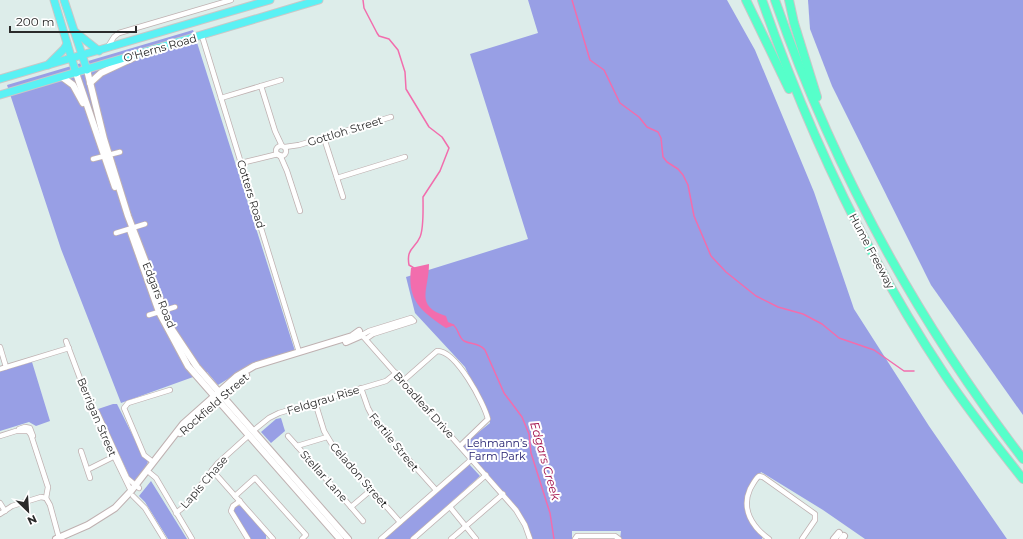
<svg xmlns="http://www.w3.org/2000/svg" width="1023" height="539" font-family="Montserrat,sans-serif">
	<rect width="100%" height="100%" fill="#ddedea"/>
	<g fill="#989fe5">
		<polygon points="528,0 727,0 755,50 814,192 854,309 929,426 1007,539 865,539 823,510 761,472 747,496 752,524 763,535 762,539 620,539 621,531 572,531 572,539 531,539 519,511 463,447 464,444 490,423 488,415 465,367 415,313 406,277 528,239 470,54 538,33"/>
		<polygon points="808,0 1023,0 1023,415 931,285 832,86 810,29"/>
		<polygon points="193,30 295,351 252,364 218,385 207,372 121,403 61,249 7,85"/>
		<polygon points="32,362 50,421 36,426 29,422 0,431 0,371"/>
		<path d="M 113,404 L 117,404 L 142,454 L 148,461 C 147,468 138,480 132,482 L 98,409 Z"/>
		<polygon points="281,418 285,431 271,443 261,432 276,419"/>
		<polygon points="469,464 480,476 410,539 384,539"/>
		<polygon points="151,481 187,539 168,539 145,502 139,496"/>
		<polygon points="236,506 241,506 266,534 266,539 250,539 233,513 233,509"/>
	</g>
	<path fill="#f26dad" d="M 429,264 C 429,290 414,306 446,316 L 448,322 L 455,325 L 446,328 C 421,311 407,301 411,268 Z"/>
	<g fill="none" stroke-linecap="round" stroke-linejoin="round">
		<g stroke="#f26dad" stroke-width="1.5">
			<path d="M 363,0 L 364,8 L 377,33 L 379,36 L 389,39 L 398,50 L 405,72 L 406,89 L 429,127 L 442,137 L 449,148 L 440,171 L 423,197 C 423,207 424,228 420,237 C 415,249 406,248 409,265 L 414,268"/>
			<polyline points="572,0 590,60 604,70 620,103 639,117 647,127 658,132 661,138 663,157 667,162 678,169 683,175 688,185 694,216 711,256 726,272 756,296 778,307 803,314 822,324 839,338 874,350 904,371 914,371"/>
			<path d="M 453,325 C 459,329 458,337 464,341 C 472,345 478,342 485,350 L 504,393 L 522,417 L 529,434 L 531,453 L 550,513 L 554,539"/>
		</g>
		<g stroke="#bfb1b1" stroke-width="6">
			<g id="street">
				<polyline points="202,36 299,352"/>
				<polyline points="107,48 114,37 119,33 231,0"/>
				<polyline points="261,86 275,131 282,146"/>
				<polyline points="221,98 281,80"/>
				<polyline points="324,138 343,197"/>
				<circle cx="281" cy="151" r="5"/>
				<polyline points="285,147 299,145 391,117"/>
				<polyline points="280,155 287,171 300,211"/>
				<polyline points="93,159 120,152"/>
				<polyline points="241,163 278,154"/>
				<polyline points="337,178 405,157"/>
				<polyline points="116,233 145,224"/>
				<polyline points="149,315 175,307"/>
				<polyline points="360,333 516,510 525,525 530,539"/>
				<polyline points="362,335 369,331 411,318 414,321 373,334 366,339"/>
				<polyline points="66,341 93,413 131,491"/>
				<polyline points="0,347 6,367"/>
				<polyline points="0,369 69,348"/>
				<path d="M 403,381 L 437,351 C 456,350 484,403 488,419 L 460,446"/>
				<polyline points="361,388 368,408 376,423 436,490"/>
				<polyline points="315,402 324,431 333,446 400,522"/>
				<polyline points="97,412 127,478 139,488"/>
				<polyline points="19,429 25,427 30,428 33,436"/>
				<polyline points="253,431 269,418 279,413 386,381 396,373"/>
				<polyline points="0,436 16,431 28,431 31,435 48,487 46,498 50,505 59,538"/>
				<polyline points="288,436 297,446"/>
				<polyline points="327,437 297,446 351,507 371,490"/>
				<polyline points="81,451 90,478"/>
				<polyline points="153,462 144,455 124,408 128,403 170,390"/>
				<polyline points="89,469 115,456"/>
				<polyline points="212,470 273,539"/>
				<polyline points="150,473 156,478 192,539"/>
				<polyline points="133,496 145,508 164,539"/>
				<polyline points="235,496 255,478 306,535 302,539"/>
				<polyline points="240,501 233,506 231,511 248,539"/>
				<polyline points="0,503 5,511"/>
				<polyline points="351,507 363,521"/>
				<polyline points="450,507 476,539"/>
				<polyline points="176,513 185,506 217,464 248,436"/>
				<polyline points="0,514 12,506 41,497 46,498"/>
				<polyline points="381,539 472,459"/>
				<polyline points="413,539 486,475"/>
				<polyline points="451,539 503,494"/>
				<polyline points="575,539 577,536 615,536 619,539"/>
				<path d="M 769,539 C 752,527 741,509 750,489 C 753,484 755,479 759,476 L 763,477 L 815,514 L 815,520 L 802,539"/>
			</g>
		</g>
		<g stroke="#bfb1b1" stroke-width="8">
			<g id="secondary">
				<polyline points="87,70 104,139 128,216 171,328 197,367 348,539"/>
				<polyline points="76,73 115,187"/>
				<polyline points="62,77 73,85 83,103"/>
				<polyline points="90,83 101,73 133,58"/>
				<polyline points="130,230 159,312 188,366 340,539"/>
				<polyline points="346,342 362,335"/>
				<polyline points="180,433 246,375"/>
				<polyline points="56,539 88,525 115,508 131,491 183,424 237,376 254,366 352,336 359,331"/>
				<polyline points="834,539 839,533"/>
				<polyline points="842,539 844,536"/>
			</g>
		</g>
		<g stroke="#c8c8c8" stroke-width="9">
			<g id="primary">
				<polyline points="54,0 76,73"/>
				<polyline points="64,0 87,70"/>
				<polyline points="74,31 99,51"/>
				<polyline points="48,65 64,49 67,44"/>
				<polyline points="0,79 270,0"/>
				<polyline points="0,95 319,0"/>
			</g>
		</g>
		<g stroke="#c8c8c8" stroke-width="10">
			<g id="highway">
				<polyline points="746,0 789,89"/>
				<path d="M 762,0 C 808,132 867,258 945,375 C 969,411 996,445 1023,479"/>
				<path d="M 775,0 C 833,168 915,318 1023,459"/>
				<polyline points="789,0 794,23 817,97"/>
			</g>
		</g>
		<use href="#street" stroke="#fff" stroke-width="4.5"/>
		<use href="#secondary" stroke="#fff" stroke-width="6"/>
		<use href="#primary" stroke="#5af1f4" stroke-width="7"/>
		<use href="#highway" stroke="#56ffca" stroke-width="8"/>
	</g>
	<g text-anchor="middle" stroke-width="4" stroke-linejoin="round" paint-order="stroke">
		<g font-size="11" fill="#2b2b2b" stroke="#fff">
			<text transform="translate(160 48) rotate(-16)" y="4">O'Herns Road</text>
			<text transform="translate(345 131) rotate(-17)" y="4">Gottloh Street</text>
			<text transform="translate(251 194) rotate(73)" y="4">Cotters Road</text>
			<text transform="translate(872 251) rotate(62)" y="4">Hume Freeway</text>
			<text transform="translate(159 295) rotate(68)" y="4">Edgars Road</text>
			<text transform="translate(323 400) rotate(-17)" y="4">Feldgrau Rise</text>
			<text transform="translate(214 404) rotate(-41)" y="4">Rockfield Street</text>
			<text transform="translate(424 405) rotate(48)" y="4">Broadleaf Drive</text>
			<text transform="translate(97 417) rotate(67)" y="4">Berrigan Street</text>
			<text transform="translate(394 442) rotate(51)" y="4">Fertile Street</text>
			<text transform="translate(359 475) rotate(49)" y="4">Celadon Street</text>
			<text transform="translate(324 476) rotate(48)" y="4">Stellar Lane</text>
			<text transform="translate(204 482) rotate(-49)" y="4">Lapis Chase</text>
		</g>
		<g font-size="11" fill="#1c186a" stroke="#fff">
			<text x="497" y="447">Lehmann’s<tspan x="497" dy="13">Farm Park</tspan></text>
		</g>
		<g font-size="12" font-style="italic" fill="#a00a46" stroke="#fff">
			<text transform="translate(545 461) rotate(74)" y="4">Edgars Creek</text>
		</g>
	</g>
	<g transform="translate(28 511) rotate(155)" stroke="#ffffff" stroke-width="3" paint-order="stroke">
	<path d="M0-3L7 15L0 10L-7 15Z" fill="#2b2b2b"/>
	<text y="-6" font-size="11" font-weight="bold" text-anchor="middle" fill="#2b2b2b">N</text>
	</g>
	<path d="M10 26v6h126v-6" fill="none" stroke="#2b2b2b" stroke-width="2"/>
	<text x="16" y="26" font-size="12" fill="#2b2b2b" stroke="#ffffff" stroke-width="3" paint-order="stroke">200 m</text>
</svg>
